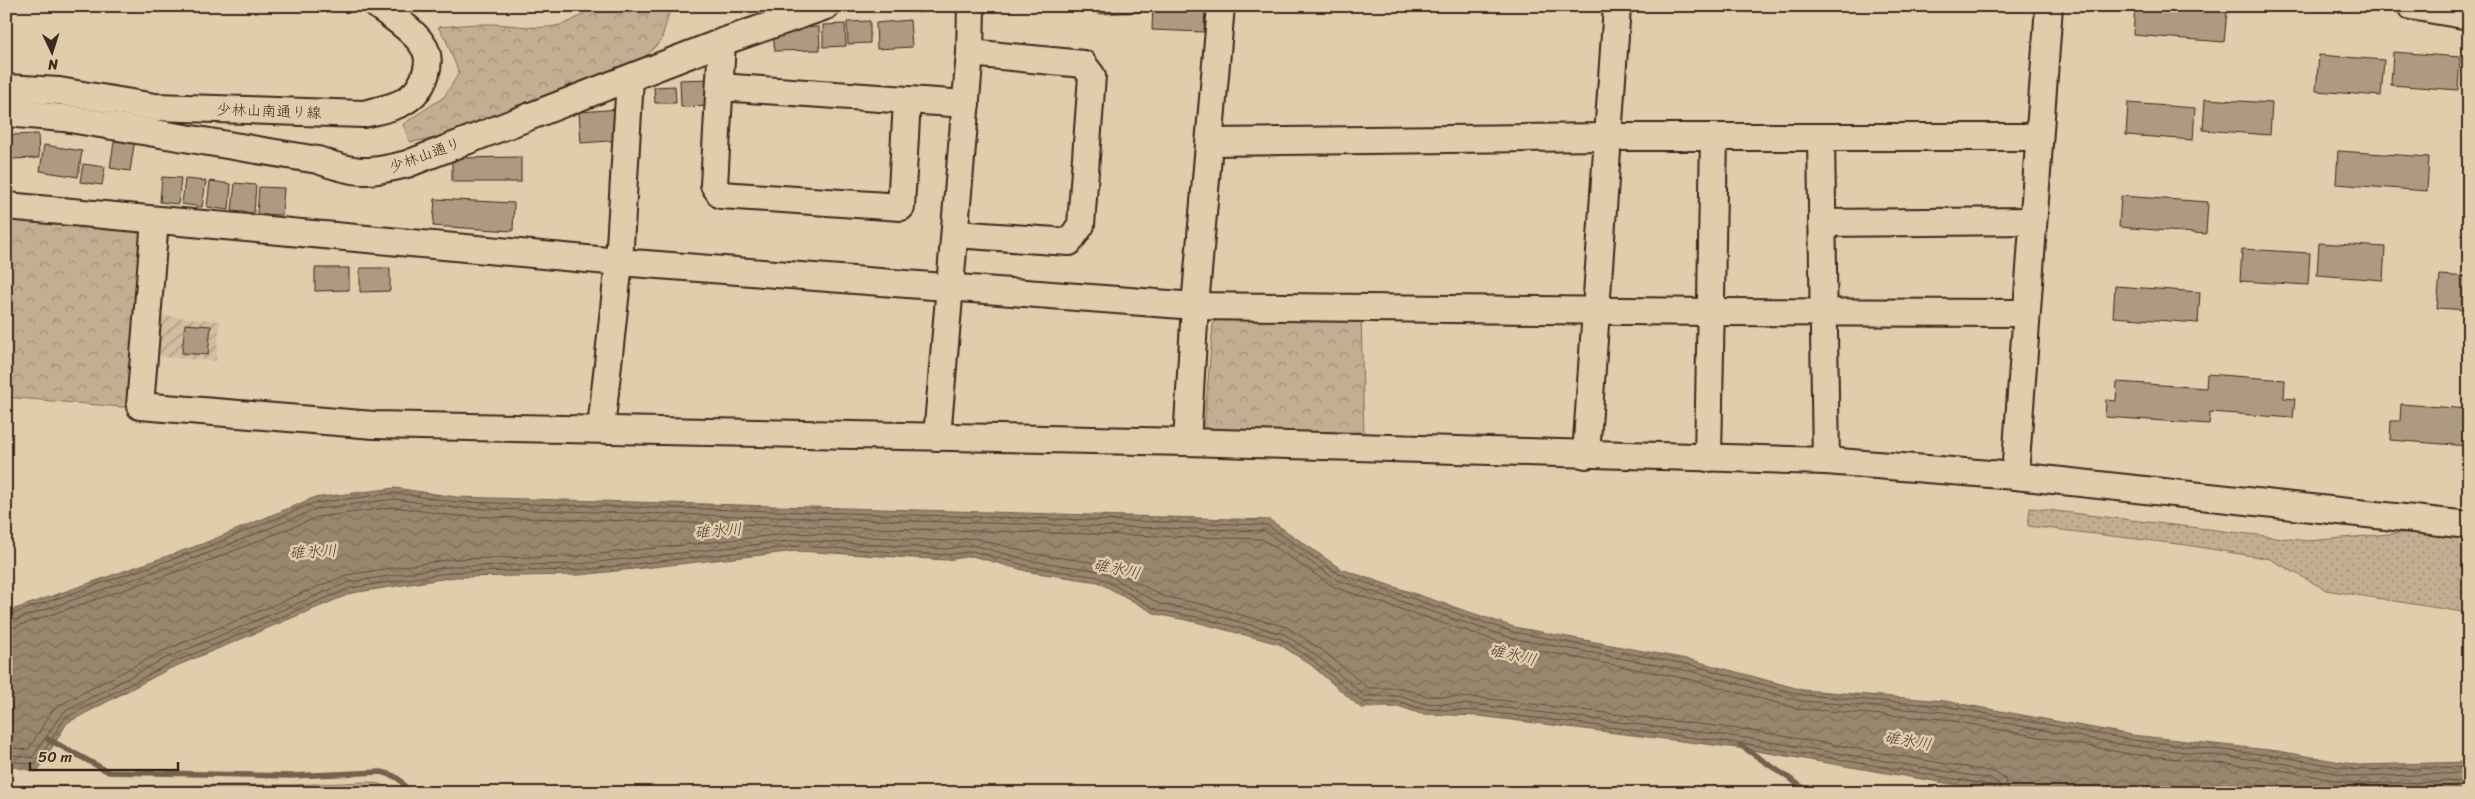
<svg xmlns="http://www.w3.org/2000/svg" width="2475" height="799" font-family="Sriracha,'Klee One',sans-serif">
	<defs>
		<pattern id="industrial-furrows" width="10" height="10" patternUnits="userSpaceOnUse" patternTransform="scale(1.25)"><rect width="10" height="10" fill="#d2bd9e"/><path d="M-1 1l2-2M0 10L10 0M9 11l2-2" fill="none" stroke="#ac9a80"/></pattern>
		<pattern id="grass-dots" width="8" height="8" patternUnits="userSpaceOnUse" patternTransform="scale(1.25)"><rect width="8" height="8" fill="#c3ae91"/><path d="M2 2h.1M6 6h.1" fill="none" stroke="#a08e76" stroke-width="1.8" stroke-linecap="round"/></pattern>
		<pattern id="forest-crowns" width="20" height="18" patternUnits="userSpaceOnUse" patternTransform="scale(1.25)"><rect width="20" height="18" fill="#c3ae91"/><path d="M2 6a3 3 0 1 1 6 0M12 15a3 3 0 1 1 6 0" fill="none" stroke="#a08e76"/></pattern>
		<pattern id="water-waves" width="16" height="10" patternUnits="userSpaceOnUse" patternTransform="scale(1.25)"><rect width="16" height="10" fill="#99866e"/><path d="M0 5q4-4 8 0t8 0" fill="none" stroke="#7e6e5a"/></pattern>
	</defs>
	<rect width="100%" height="100%" fill="#e1ccab"/>
	<filter id="ink" filterUnits="userSpaceOnUse"><feTurbulence type="fractalNoise" baseFrequency=".02" numOctaves="2"/><feDisplacementMap in="SourceGraphic" scale="10" xChannelSelector="R" yChannelSelector="G"/><feConvolveMatrix kernelMatrix="1 2 1 2 8 2 1 2 1" color-interpolation-filters="sRGB"/></filter>
	<g filter="url(#ink)">
		<polygon fill="url(#industrial-furrows)" points="153,315 220,321 216,361 150,356"/>
		<g fill="url(#grass-dots)" stroke="#7f6c58">
			<polygon points="2030,508 2308,541 2413,532 2469,538 2469,613 2326,590 2270,559 2187,545 2028,526"/>
			<polygon points="369,782 383,785 388,793 6,793 6,786 290,785"/>
		</g>
		<g fill="url(#forest-crowns)" stroke="#7f6c58">
			<path d="M 593,6 L 671,6 L 661,41 L 640,61 L 440,138 L 410,142 L 403,124 L 444,97 L 459,73 L 446,40 L 438,27 C 453,26 469,24 484,24 C 526,23 556,40 593,6 Z"/>
			<polygon points="6,219 136,230 144,239 133,408 6,397"/>
			<polygon points="1219,312 1361,315 1364,439 1211,436 1204,426 1213,325"/>
		</g>
		<polygon fill="url(#water-waves)" stroke="#73614e" points="395,488 456,497 1270,520 1341,569 1514,627 1692,660 1803,690 1945,701 2132,735 2278,751 2358,765 2469,762 2469,793 2004,793 1745,749 1479,716 1421,714 1401,707 1361,708 1311,665 1279,644 1196,622 1156,614 1098,582 1030,572 972,556 947,560 797,551 580,575 455,577 352,593 169,669 67,723 37,772 6,765 6,612 202,544 313,498"/>
		<g fill="none" stroke-linecap="round" stroke-linejoin="round">
			<g stroke="#614f3e" stroke-width="1">
				<polyline points="6,616 204,548 314,503 395,493 456,502 1267,525 1339,574 1513,632 1691,665 1802,695 1945,706 2132,740 2277,756 2357,770 2469,767"/>
				<polyline points="6,623 206,554 316,509 395,499 456,508 1265,531 1337,580 1511,638 1690,671 1801,701 1944,712 2131,746 2276,762 2357,777 2469,773"/>
				<polyline points="6,630 208,561 318,517 395,507 456,516 1262,539 1334,587 1509,645 1688,679 1799,709 1943,719 2130,754 2275,769 2356,784 2469,781"/>
				<polyline points="6,747 28,750 51,712 58,706 161,652 346,575 453,559 579,556 796,533 946,541 974,538 1034,554 1103,564 1162,596 1200,604 1287,627 1322,650 1368,688 1403,688 1425,696 1481,698 1748,730 1994,772 2005,779 2010,793"/>
				<polyline points="6,754 32,758 62,713 164,659 349,582 454,566 580,564 797,540 946,549 973,545 1032,561 1101,571 1160,604 1199,611 1284,634 1317,656 1365,696 1402,696 1423,703 1480,705 1747,738 1992,779 1999,784 2002,793"/>
				<polyline points="6,760 35,765 65,718 167,665 350,588 454,572 580,570 797,546 947,555 972,551 1031,567 1099,577 1157,610 1197,617 1281,639 1314,661 1363,702 1401,702 1422,709 1479,711 1746,744 1991,785 1995,788 1996,793"/>
			</g>
			<g stroke="#73614e" stroke-width="5.5">
				<path d="M 48,739 L 109,772 L 291,776 L 381,772 C 395,775 403,779 407,793"/>
				<polyline points="1740,745 1811,793"/>
			</g>
		</g>
		<g fill="#ae9a80" stroke="#3b2a1e">
			<polygon points="760,6 785,6 787,12 765,20"/>
			<polygon points="917,6 960,6 960,10 917,13"/>
			<polygon points="1022,6 1044,6 1044,8 1022,7"/>
			<polygon points="1097,6 1139,6 1139,12 1097,14"/>
			<polygon points="1153,6 1205,6 1204,32 1152,30"/>
			<polygon points="2135,6 2227,11 2224,42 2133,35"/>
			<polygon points="910,20 912,47 877,49 876,23"/>
			<polygon points="870,21 870,43 848,44 847,22"/>
			<polygon points="845,24 846,46 823,47 823,25"/>
			<polygon points="819,27 820,50 775,51 773,35 798,28"/>
			<polygon points="2393,52 2460,57 2458,90 2391,85"/>
			<polygon points="2319,55 2384,60 2381,96 2316,91"/>
			<polygon points="710,79 711,106 681,107 680,80"/>
			<polygon points="675,86 676,103 655,103 654,87"/>
			<polygon points="2205,99 2272,103 2270,135 2203,130"/>
			<polygon points="2128,103 2195,108 2193,140 2126,135"/>
			<polygon points="620,109 622,140 581,143 579,112"/>
			<polygon points="38,134 39,158 10,159 10,135"/>
			<polygon points="115,136 135,139 130,171 110,168"/>
			<polygon points="44,145 82,151 78,177 40,171"/>
			<polygon points="2338,151 2429,157 2427,191 2336,184"/>
			<polygon points="521,157 521,182 452,182 452,158"/>
			<polygon points="83,164 105,167 102,185 80,182"/>
			<polygon points="162,177 181,178 178,204 160,202"/>
			<polygon points="185,179 206,181 202,207 182,204"/>
			<polygon points="210,181 231,184 229,210 207,207"/>
			<polygon points="235,183 256,185 254,213 232,211"/>
			<polygon points="259,187 284,188 282,215 257,214"/>
			<polygon points="2121,196 2208,202 2206,234 2119,227"/>
			<polygon points="435,199 514,203 513,231 433,226"/>
			<polygon points="2319,243 2385,247 2383,280 2317,275"/>
			<polygon points="2242,249 2310,253 2308,285 2240,281"/>
			<polygon points="315,268 349,268 349,290 315,291"/>
			<polygon points="360,268 390,268 390,291 360,292"/>
			<polygon points="2440,275 2469,277 2469,310 2437,308"/>
			<polygon points="2115,286 2200,292 2198,323 2113,317"/>
			<polygon points="185,324 211,326 208,355 182,353"/>
			<polygon points="2207,374 2285,380 2284,398 2295,399 2293,418 2210,412 2209,424 2105,417 2106,400 2116,401 2117,382 2206,388"/>
			<polygon points="2401,404 2469,409 2469,446 2390,440 2391,421 2400,421"/>
		</g>
		<g fill="none" stroke-linecap="round" stroke-linejoin="round">
			<g stroke="#3b2a1e" stroke-width="30">
				<g id="minor">
					<polyline points="2411,6 2469,16"/>
					<polyline points="722,42 714,185 721,195 901,207 907,101"/>
					<polyline points="720,87 966,104"/>
					<path d="M 6,88 L 59,91 L 155,107 L 363,114 C 391,108 417,104 426,73 C 429,62 429,53 422,44 C 412,29 392,17 378,6"/>
					<path d="M 6,113 L 64,118 L 318,160 C 356,174 368,174 407,164 L 722,42 L 826,6"/>
					<polyline points="1821,138 1826,461"/>
					<polyline points="1210,142 1607,137 2039,137"/>
					<polyline points="6,206 619,262 1195,306 1710,312 2025,313"/>
					<polyline points="155,220 140,406 374,425 1187,442 1826,461 2015,476 2469,525"/>
					<polyline points="1822,223 2032,221"/>
					<polyline points="955,234 1069,242 1081,225 1092,76 1083,64 970,53"/>
					<polyline points="601,429 619,262 630,79"/>
					<polyline points="937,437 970,53 971,6"/>
					<polyline points="1187,442 1195,306 1221,6"/>
					<polyline points="1586,455 1617,6"/>
					<polyline points="1708,458 1714,137"/>
					<polyline points="2015,476 2049,6"/>
				</g>
			</g>
			<use href="#minor" stroke="#e1ccab" stroke-width="26"/>
		</g>
	</g>
	<g text-anchor="middle" stroke-width="5" stroke-linejoin="round" paint-order="stroke">
		<g font-size="15" fill="#3b2a1e" stroke="#e1ccab">
			<text transform="translate(269 111) rotate(2)" y="5">少林山南通り線</text>
			<text transform="translate(425 155) rotate(-20)" y="5">少林山通り</text>
		</g>
		<g font-size="16" font-style="italic" fill="#4e3c2e" stroke="#e1ccab">
			<text transform="translate(718 530) rotate(-4)" y="6">碓氷川</text>
			<text transform="translate(313 551) rotate(-3)" y="6">碓氷川</text>
			<text transform="translate(1117 568) rotate(12)" y="6">碓氷川</text>
			<text transform="translate(1513 654) rotate(13)" y="6">碓氷川</text>
			<text transform="translate(1908 740) rotate(10)" y="6">碓氷川</text>
		</g>
	</g>
	<rect width="2475" height="799" fill="none" stroke="#e1ccab" stroke-width="25"/>
	<rect x="12" y="12" width="2450" height="774" fill="none" stroke="#3b2a1e" stroke-width="2" filter="url(#ink)"/>
	<g transform="translate(52 52) rotate(176)" stroke="#e1ccab" stroke-width="4" paint-order="stroke">
	<path d="M0-4L9 19L0 12L-9 19Z" fill="#3b2a1e"/>
	<text y="-8" font-size="14" font-weight="bold" text-anchor="middle" fill="#3b2a1e">N</text>
	</g>
	<path d="M30 762v8h148v-8" fill="none" stroke="#3b2a1e" stroke-width="2.5"/>
	<text x="38" y="762" font-size="15" fill="#3b2a1e" stroke="#e1ccab" stroke-width="4" paint-order="stroke">50 m</text>
</svg>
